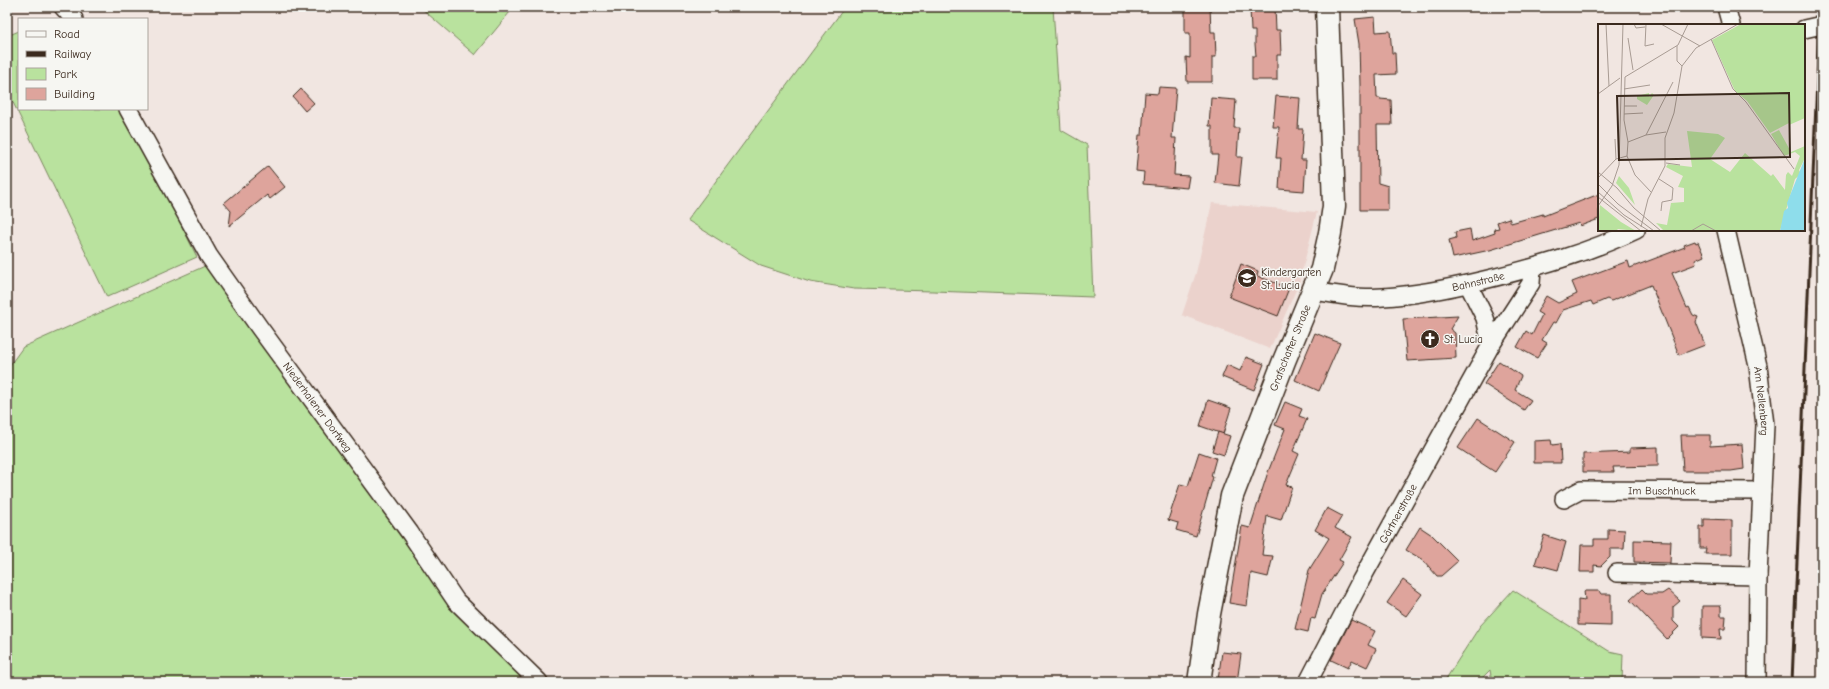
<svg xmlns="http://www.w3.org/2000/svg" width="1829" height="689" font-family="'Comic Neue',sans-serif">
	<rect width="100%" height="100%" fill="#f1e6e1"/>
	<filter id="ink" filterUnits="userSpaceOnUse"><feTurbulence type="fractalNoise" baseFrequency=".025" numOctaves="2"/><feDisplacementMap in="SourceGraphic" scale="8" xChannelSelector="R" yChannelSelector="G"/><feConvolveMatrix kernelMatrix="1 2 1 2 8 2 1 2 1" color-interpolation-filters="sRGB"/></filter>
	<g filter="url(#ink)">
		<polygon fill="#ebd2cc" points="1212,203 1317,212 1299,283 1270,349 1182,315 1196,273"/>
		<g fill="#b9e29e" stroke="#7a865e">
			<polygon points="420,7 514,7 475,55"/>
			<polygon points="845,7 1053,7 1061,130 1087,145 1093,297 933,291 854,289 810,282 761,266 687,220"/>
			<polygon points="19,31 19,109 124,109 197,257 107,297 7,90 7,36"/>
			<polygon points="205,266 452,607 532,682 7,682 7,369 23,347"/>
			<polygon points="1513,590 1609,651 1623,654 1622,682 1492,682 1490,670 1478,682 1444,682 1480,626"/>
		</g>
		<g fill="#dea49c" stroke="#3b2a1e">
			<polygon points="1189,7 1210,7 1211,32 1215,32 1216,57 1212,57 1212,82 1187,82 1186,57 1190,58 1190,33 1185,33 1185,8 1189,9"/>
			<polygon points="1250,7 1275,7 1276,30 1280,30 1281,55 1277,55 1277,80 1252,80 1252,56 1256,56 1255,44 1255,31 1251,31"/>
			<polygon points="1375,17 1376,32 1390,31 1392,53 1395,53 1396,74 1376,75 1377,98 1380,98 1380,99 1391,100 1392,125 1377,125 1378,183 1388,186 1388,210 1360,210 1360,84 1359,44 1355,19"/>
			<polygon points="1159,87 1176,88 1172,138 1176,138 1174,175 1189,176 1187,188 1143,184 1144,172 1136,171 1139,135 1142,135 1145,93 1158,94"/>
			<polygon points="301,89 314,103 305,111 293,97"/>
			<polygon points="1276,96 1300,98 1298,129 1303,129 1301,160 1306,160 1304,191 1279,189 1281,158 1276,158 1279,127 1273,127"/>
			<polygon points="1211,98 1236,100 1234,128 1239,128 1237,157 1242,157 1239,186 1215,183 1218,155 1212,155 1212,126 1209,126"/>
			<polygon points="268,166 285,187 270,199 267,195 229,226 231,211 224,203"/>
			<polygon points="1599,194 1599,219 1580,226 1579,223 1490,250 1453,258 1449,240 1456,238 1455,232 1470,229 1472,241 1495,233 1494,229 1499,228 1497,222 1509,218 1511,223 1543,214 1543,216"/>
			<polygon points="1695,241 1696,243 1698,242 1704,256 1695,260 1696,264 1672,273 1687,308 1689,307 1693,315 1698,317 1696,322 1705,345 1679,355 1651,285 1611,301 1607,299 1593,305 1591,301 1563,310 1556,323 1553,322 1542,340 1547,343 1537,358 1517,347 1526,331 1532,335 1542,315 1537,312 1546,296 1558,303 1577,294 1572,282 1628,261 1630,268 1685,247 1684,245"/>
			<polygon points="1241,264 1258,271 1257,276 1289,288 1278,316 1229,297"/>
			<polygon points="1458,316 1450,329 1455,333 1456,358 1407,361 1403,319"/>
			<polygon points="1315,333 1340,343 1319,391 1295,380"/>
			<polygon points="1246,357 1264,364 1254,390 1222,377 1227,365 1240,371"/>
			<polygon points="1499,361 1521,376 1515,390 1531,400 1524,410 1484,384"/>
			<polygon points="1208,400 1231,408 1223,434 1200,426"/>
			<polygon points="1285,402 1302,409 1299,416 1307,419 1293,451 1299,454 1286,485 1292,487 1281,520 1267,516 1262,555 1273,556 1268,577 1251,573 1247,606 1229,603 1242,526 1250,528 1268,472 1285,429 1275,425"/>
			<polygon points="1478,418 1515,442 1495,472 1458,448"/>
			<polygon points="1218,432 1230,436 1224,455 1212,451"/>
			<polygon points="1681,435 1710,435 1710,446 1742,444 1744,469 1731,471 1683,471"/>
			<polygon points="1551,440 1552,445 1560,444 1561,463 1534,463 1534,441"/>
			<polygon points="1658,447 1658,466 1613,467 1614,472 1583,472 1583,454 1630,452 1630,448"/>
			<polygon points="1199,452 1216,458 1211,476 1213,477 1196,536 1176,530 1178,523 1168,520 1180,484 1188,486"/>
			<polygon points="1327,508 1342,516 1335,528 1352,537 1339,560 1343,562 1322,594 1315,619 1311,618 1308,632 1295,629 1309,570 1329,538 1315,530"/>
			<polygon points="1704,519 1732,520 1732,554 1705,554 1706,548 1700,548 1700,527 1704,527"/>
			<polygon points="1420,527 1432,535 1458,561 1441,576 1437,576 1423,560 1406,550"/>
			<polygon points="1608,529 1625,530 1624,549 1610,549 1610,557 1601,566 1594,565 1594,572 1580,572 1581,545 1594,545 1594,539 1608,539"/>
			<polygon points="1544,535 1566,542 1558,570 1535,564"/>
			<polygon points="1634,540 1671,541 1670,563 1634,562"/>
			<polygon points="1403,580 1422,594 1406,616 1387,603"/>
			<polygon points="1642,589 1647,594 1662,594 1668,590 1680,601 1673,607 1673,621 1679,627 1667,639 1630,600"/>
			<polygon points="1584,591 1599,591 1601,594 1611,594 1611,626 1578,625 1578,599 1585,600"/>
			<polygon points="1702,606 1721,606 1721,616 1726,616 1725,629 1720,629 1721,639 1702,638"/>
			<polygon points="1351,620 1375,631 1368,645 1376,649 1367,667 1352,660 1348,668 1331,660"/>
			<polygon points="1222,652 1241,654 1237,682 1218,680"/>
		</g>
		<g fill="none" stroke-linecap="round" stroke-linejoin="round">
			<g stroke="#3b2a1e" stroke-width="20">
				<g id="street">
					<polyline points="63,7 74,19"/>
					<polyline points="1726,7 1731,25"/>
					<polyline points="1804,29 1822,25"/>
					<path id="s1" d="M 128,109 L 209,256 L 259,327 L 410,533 L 456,601 L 539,682"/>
					<path id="s2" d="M 1726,230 L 1758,366 L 1765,425 L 1758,576 L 1757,682"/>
					<polyline points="1468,284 1485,318 1491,345"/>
					<path id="s3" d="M 1314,291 C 1336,295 1360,299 1383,297 C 1417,295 1451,288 1484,280 C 1537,267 1587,253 1636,230"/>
					<path id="s4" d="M 1564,499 L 1581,490 L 1762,491"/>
					<polyline points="1617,573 1758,576"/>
					<path id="s5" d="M 1308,682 L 1361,580 L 1491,345 L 1531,283 L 1532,269"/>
				</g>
			</g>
			<g stroke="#3b2a1e" stroke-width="25">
				<g id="secondary">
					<path id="s6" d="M 1199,682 L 1209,614 L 1232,496 L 1284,361 L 1322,269 L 1330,233 L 1334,206 L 1327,7"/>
				</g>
			</g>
			<use href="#street" stroke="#f6f6f2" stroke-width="17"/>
			<use href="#secondary" stroke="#f6f6f2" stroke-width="22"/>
			<polyline stroke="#3b2a1e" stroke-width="3" points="1792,682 1820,7"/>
		</g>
	</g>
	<defs>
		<g id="school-disc" transform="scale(1)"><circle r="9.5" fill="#3b2a1e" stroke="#f6f6f2"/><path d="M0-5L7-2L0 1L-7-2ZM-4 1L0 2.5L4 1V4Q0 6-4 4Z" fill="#fff"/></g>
		<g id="church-disc" transform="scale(1)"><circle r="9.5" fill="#3b2a1e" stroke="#f6f6f2"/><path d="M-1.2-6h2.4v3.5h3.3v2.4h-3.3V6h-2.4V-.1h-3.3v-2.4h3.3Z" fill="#fff"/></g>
	</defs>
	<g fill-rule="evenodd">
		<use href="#school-disc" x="1247" y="278"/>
		<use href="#church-disc" x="1430" y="339"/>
	</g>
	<g text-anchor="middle" stroke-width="3" stroke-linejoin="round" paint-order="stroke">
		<g font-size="11" fill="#3b2a1e" stroke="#f6f6f2" text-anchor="start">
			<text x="1261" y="276">Kindergarten<tspan x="1261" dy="13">St. Lucia</tspan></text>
			<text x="1444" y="343">St. Lucia</text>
		</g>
		<g font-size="11" fill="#3b2a1e" stroke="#f6f6f2">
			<text dy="4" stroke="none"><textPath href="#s3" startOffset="166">Bahnstraße</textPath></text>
			<text dy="4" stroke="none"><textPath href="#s6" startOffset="348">Grafschafter Straße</textPath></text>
			<text dy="4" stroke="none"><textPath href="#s2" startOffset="175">Am Nellenberg</textPath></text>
			<text dy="4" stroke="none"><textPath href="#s1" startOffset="354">Niederhalener Dorfweg</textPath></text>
			<text dy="4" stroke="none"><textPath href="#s4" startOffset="100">Im Buschhuck</textPath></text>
			<text dy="4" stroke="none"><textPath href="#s5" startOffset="191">Gärtnerstraße</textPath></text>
		</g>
	</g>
	<g transform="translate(1598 24)">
		<rect width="207" height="207" fill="#f1e6e1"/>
		<path d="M 143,0 L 207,0 L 207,94 L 191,101 L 191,99 L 172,109 L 149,77 L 137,67 L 114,16 ZM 51,69 L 51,73 L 54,69 L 56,71 L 49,81 L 39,75 L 39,72 ZM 181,106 L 193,128 L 207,122 L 207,134 L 201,146 L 203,150 L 197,155 L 182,207 L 66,207 L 58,199 L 69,201 L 73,179 L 86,178 L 86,164 L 80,163 L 85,152 L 68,143 L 70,140 L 94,143 L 89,107 L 120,110 L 127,114 L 112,135 L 132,148 L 147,129 L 173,152 L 175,150 L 187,166 L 188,151 L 190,148 L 194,152 L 202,132 L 197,128 L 186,132 L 173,110 ZM 21,152 L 31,164 L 37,181 L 18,159 ZM 2,181 L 23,198 L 38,207 L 20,205 L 18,207 L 0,206 Z" fill="#b9e29e"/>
		<path d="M 207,134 L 207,207 L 182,207 L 186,187 L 190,184 L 189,179 Z" fill="#8eddeb"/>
		<path fill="none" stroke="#a89b93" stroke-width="1" d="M 8,0 L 11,62M 36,0 L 38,4 L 47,3M 48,0 L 47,22 L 56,20M 63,0 L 102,22M 30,14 L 35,46M 113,15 L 135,65 L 148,78 L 196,145M 79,22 L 79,37 L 84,42M 26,65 L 52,61M 0,70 L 22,54M 26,82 L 39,82M 26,90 L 45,89M 48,111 L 75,58M 17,115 L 18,135M 30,118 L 48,111 L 68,108M 68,139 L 82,141M 0,148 L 19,164 L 36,184 L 63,207M 0,154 L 18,135 L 29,132M 61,155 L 75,164 L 74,176 L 64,178 L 63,187M 0,160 L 20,180 L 56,207M 0,168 L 26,191 L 51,207M 53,168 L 37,151 L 29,132 L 30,118 L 26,96 L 27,53 L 80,21 L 90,0M 0,173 L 43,207M 0,182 L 14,162 L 21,141 L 25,0M 43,203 L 50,175 L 67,142 L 67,114 L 76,89 L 84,42 L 98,24 L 140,0M 93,207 L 105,200 L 118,207"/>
		<path fill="#3b2a1e" fill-opacity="0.15" stroke="#3b2a1e" stroke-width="2" d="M 191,69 L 192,133 L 21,136 L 19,72 Z"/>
		<rect width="207" height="207" fill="none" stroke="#3b2a1e" stroke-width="2"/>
	</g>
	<rect width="1829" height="689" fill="none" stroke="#f6f6f2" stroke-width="24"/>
	<rect x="12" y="12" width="1805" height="665" fill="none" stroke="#3b2a1e" stroke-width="1.5" filter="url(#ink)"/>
	<rect x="18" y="18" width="130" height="92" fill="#f6f6f2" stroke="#aba49d"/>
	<rect x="26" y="31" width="20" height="6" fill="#f6f6f2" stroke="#aba49d"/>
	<text x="54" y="38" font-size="12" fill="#3b2a1e">Road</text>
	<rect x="26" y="51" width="20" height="6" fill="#3b2a1e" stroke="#aba49d"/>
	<text x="54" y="58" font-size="12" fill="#3b2a1e">Railway</text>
	<rect x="26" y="68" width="20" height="12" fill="#b9e29e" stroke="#aba49d"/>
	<text x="54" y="78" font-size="12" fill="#3b2a1e">Park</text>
	<rect x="26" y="88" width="20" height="12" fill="#dea49c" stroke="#aba49d"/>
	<text x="54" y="98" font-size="12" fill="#3b2a1e">Building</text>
</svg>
